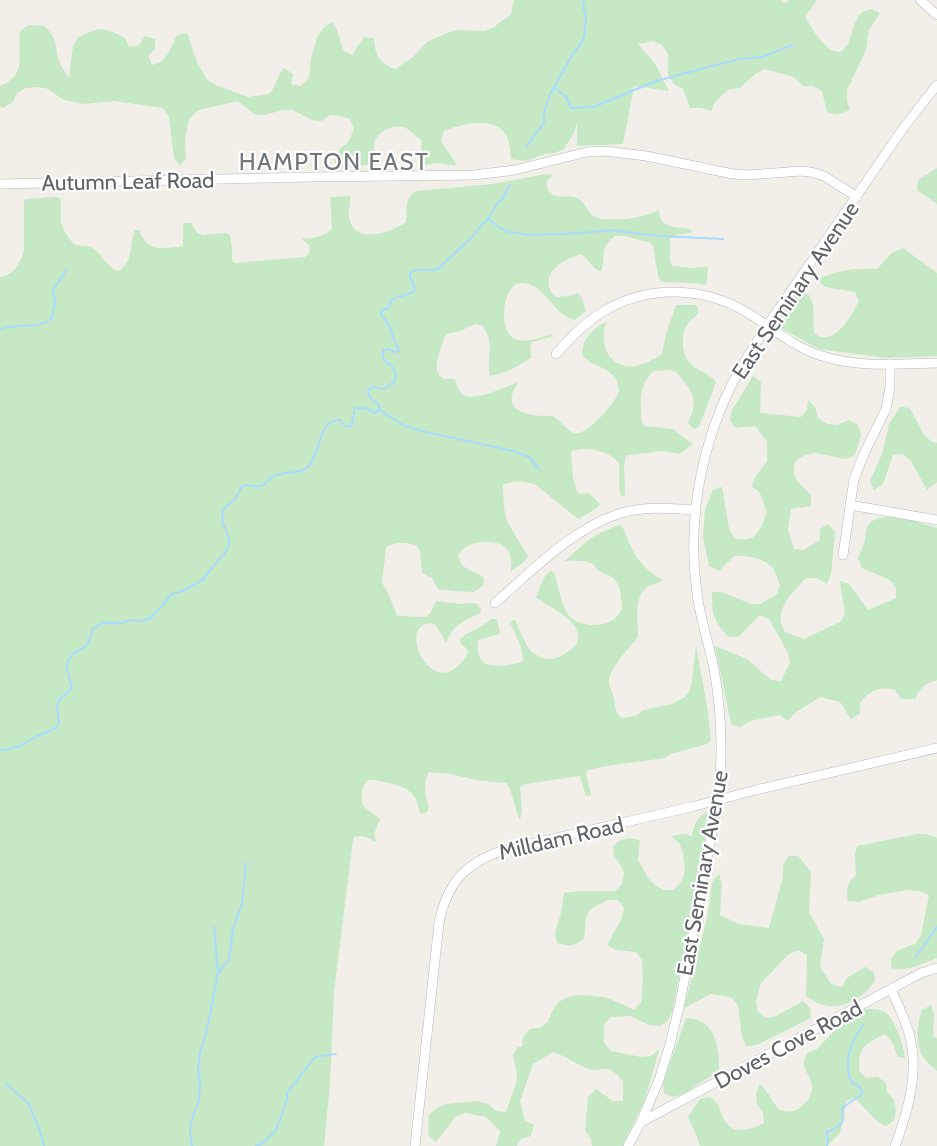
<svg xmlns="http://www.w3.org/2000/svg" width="937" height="1146" font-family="Cabin,sans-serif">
	<rect width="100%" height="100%" fill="#f1efe8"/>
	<g fill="#c5e8c5">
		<path d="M 514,0 L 781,0 L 784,3 L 790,0 L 817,0 L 805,17 L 816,35 L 830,50 L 841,52 L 848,44 L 855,23 L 861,13 L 871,9 L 880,13 L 869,30 L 866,50 L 847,90 L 847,100 L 850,110 L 837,115 L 827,112 L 822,91 L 813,86 L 803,86 L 794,77 L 764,69 L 755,74 L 740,88 L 729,89 L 715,102 L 711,111 L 701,108 L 690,108 L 683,89 L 674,84 L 668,75 L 668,54 L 662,45 L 653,41 L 638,44 L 656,65 L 669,91 L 634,86 L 623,144 L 577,146 L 577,123 L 574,133 L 564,149 L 555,153 L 545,154 L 526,161 L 511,159 C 510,153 510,146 508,140 C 499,114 463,123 444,131 L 441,141 C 446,150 453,156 457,166 L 436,163 L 426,165 L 418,161 L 421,151 L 422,141 C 417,137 411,131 406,128 C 395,123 376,131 374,144 C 373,150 377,158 379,163 L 337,169 L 334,159 L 340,149 L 348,142 L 354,129 L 350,119 L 340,116 L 330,115 L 321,121 L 312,120 L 293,110 L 283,110 L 264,115 L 254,114 L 238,101 L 199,110 L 189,119 L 185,139 L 186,158 L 180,166 L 174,158 L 169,117 L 163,108 L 114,101 L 84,104 L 64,100 L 46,88 L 36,87 L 26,88 L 17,93 L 13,102 L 3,108 L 0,106 L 0,86 C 28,74 17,56 20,31 L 29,25 L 44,26 C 60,41 53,43 59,61 C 61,67 66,73 69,78 L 73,46 L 78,37 C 102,27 101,26 125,38 L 129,47 L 139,45 L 145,36 L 155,39 L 155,49 L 148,55 L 152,65 L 161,62 L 168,54 L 177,35 L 187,33 L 197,62 L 207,80 L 216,85 L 248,97 L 269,94 C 278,84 275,78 284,68 L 293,74 L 291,84 L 301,86 L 309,78 L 311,58 L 317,38 L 323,28 L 332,22 L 337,30 L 343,50 L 352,55 L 364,37 L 374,38 C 375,55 379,63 395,69 L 412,58 L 427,42 L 447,33 L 457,30 L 485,31 L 494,27 L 511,14 Z"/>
		<polygon points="937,168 937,204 917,190 918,180"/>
		<path d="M 546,174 L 553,175 L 546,182 C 549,205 569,192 579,199 C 586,204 587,213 595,217 C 606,222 634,219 646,215 C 650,214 655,212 659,210 C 660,229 675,227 691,229 L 692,232 L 690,233 L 676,235 L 670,239 L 670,261 L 672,266 L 692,268 L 707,267 L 708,268 L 706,285 L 692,283 L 661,282 L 658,276 L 653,246 L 650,242 C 638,241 628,234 615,236 C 598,250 607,254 601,271 C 593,270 590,260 581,254 C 568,258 546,268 549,285 C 550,290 551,293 556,297 L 568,296 L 578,293 L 582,298 L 586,311 L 575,320 C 552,315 548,286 523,283 C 502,281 497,331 515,339 C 526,344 541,337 552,334 L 551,337 L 532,342 L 530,348 L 531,358 C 518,366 505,374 490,376 C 485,359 496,345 483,326 L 475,324 L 460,331 L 447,334 L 444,338 L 437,361 L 437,370 L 440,376 L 445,379 L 455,379 C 456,383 458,390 461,393 C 470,404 506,387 518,382 C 517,387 513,390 512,395 C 507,415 541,417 553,416 C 559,420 569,432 574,433 C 585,438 619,400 619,390 C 619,389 617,382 617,381 C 610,368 594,366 583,357 C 580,341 592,329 606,322 C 600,339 605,362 625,366 C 637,369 653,360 662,354 L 666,334 L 676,305 L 694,305 L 698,307 L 698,314 C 693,318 688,322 685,328 C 681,340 682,357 692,365 C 699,371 710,374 716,382 L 699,427 L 694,429 L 688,423 C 689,419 692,414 693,410 C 697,394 685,382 675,371 L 665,370 L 653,371 C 641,385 640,394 641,412 C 641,418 641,422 644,426 L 673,429 L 684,438 L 693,444 L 679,454 L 662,451 L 629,455 L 626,456 L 624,466 L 625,494 L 624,496 L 621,496 L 619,487 L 619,463 C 608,451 589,446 572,451 L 571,454 L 573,477 L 577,492 L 580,494 L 589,493 L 600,504 L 598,507 L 579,519 L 577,518 L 536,485 C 525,481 514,480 503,485 L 504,508 L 507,522 L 528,556 L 524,562 L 511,571 C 511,566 512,557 509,552 C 500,536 465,540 458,555 C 462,573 473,568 484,578 L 484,585 L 474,592 L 454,591 L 438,589 L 432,578 L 422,573 L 420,551 L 416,545 C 407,543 394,541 386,548 L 382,583 L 388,593 L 397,615 L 400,616 L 426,617 L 430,614 L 436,601 L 461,604 L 476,603 L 478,605 L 481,610 L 480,613 C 463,622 454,623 446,643 L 436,625 C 431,623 427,623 422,626 C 402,639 438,705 468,653 L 466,648 L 461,644 L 460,639 C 469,630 482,629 491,619 L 497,619 L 500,634 L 478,640 C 477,649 478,658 485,664 C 496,667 512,666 523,661 C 523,648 516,635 510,623 L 513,620 L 515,620 C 520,630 525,646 533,653 C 538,656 544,659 550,659 C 557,660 574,649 577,643 C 580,637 577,630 574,625 C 569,617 545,603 536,598 C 540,589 542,576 551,571 L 554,573 C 559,586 560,601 567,613 C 578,630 617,630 622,607 C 622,604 621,601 621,598 C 621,590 618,582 612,577 C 608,574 603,574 599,571 C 594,567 598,568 593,564 C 587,560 572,560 565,561 L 586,542 L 596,535 L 618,525 L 622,526 C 633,551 637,566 663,580 C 658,584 650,584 646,588 C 633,599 638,623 638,637 C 630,647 607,671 609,684 C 610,689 613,693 614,698 C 615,707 615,713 622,718 L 636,716 L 643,710 L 672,704 L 685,697 L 690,690 L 692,681 L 696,646 L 707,706 L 711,740 L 707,744 L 671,754 L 665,758 L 606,766 L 588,770 L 586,774 L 591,795 L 586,796 L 580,776 L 525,784 L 520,787 L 522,812 L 520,819 L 519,819 L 510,789 L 506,783 L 476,780 L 451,774 L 429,772 C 425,779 424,788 426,797 C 428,804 430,805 427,812 L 421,814 C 418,809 418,801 414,796 C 407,785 380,780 368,780 C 361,787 361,796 363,806 L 380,819 L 374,834 L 377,843 C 369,838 364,835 354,837 L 353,840 L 334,992 L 330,1084 L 324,1146 L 0,1146 L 0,277 C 13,276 21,262 24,250 L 24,202 L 25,199 L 54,197 L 60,198 C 62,206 60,214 61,222 C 63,229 69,242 77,245 C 83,247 88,244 94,249 C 103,256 107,268 118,271 C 134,262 129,244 135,230 L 139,230 C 149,253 158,248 180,247 L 183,245 L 183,223 L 191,223 L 196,232 L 203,235 L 227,233 L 230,235 L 232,248 L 232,261 L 235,263 L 295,258 L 305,257 L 309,254 L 310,246 L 302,239 C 314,238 323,237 332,229 L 330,197 L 350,196 C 351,204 347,213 350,221 C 357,245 392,232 406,222 C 408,210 403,198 417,191 L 493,184 Z"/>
		<path d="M 903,248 L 937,273 L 937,356 L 886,358 L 819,349 L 775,325 L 783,304 L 788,295 L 799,292 L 809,295 L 813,304 L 814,333 C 817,335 819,337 823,337 C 839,339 853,313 859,301 L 855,292 L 825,287 L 817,280 C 836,270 856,268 877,269 L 892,253 Z"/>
		<path d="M 753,376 L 761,382 L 760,413 L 801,417 L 807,410 L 808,400 L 815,407 L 818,418 L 827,424 L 837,425 L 849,420 L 858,425 L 861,435 L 855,455 L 846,459 L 815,453 L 805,455 L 796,460 C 790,479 798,482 811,495 L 811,506 L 791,509 L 788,529 L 794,549 L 804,550 L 820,540 L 820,529 L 828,524 L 835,532 L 831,574 L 827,584 L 817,578 L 806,578 C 795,590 778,605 781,623 C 782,627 784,629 785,632 L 804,639 L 840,622 L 845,614 L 840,581 L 849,584 L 868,610 L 896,598 L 896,588 L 890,580 L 862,568 L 858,558 C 860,552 864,546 865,540 C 866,537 865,533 866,530 C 874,505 919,523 937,528 L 937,680 C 925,683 920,688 915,699 L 901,699 L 895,690 L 885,688 L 875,690 L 867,695 L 860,703 L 860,714 L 851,719 L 840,702 L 820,697 L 795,713 L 788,721 L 779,715 L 750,721 L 740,727 L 731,724 L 715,646 L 747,659 L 771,680 L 781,681 L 790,663 L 788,653 L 769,619 L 760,615 L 738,637 L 727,636 C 713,618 712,615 712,592 L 722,592 L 751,604 L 760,604 L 777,594 L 780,585 C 778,580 775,571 772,567 C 763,558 745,555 734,556 L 719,571 L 709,566 L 703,537 L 705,509 L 713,490 L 722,487 L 729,529 L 734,538 C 757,544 760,530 767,512 L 760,493 L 752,486 L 755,477 L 767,461 L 767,441 L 755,426 L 735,428 L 730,420 L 732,410 Z"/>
		<polygon points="900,407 910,408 924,435 932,442 937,443 937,482 927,490 911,461 903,454 893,455 883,484 874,490 870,481 882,454 889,424"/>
		<path d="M 707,811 L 704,852 L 672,1013 L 667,1022 L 659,1026 L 649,1025 L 631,1016 L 611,1017 L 604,1024 L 604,1043 L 611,1051 L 641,1057 L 651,1056 L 659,1049 L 659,1051 L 645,1099 L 623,1146 L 592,1146 L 591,1139 L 585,1131 L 588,1097 L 596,1089 L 613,1101 L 623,1101 L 623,1081 C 619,1077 614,1070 608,1069 C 602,1068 597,1072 589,1069 C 576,1064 566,1056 553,1052 L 533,1064 L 520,1101 L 525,1121 L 534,1125 L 531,1136 L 521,1139 L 517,1146 L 496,1146 L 500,1131 L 486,1117 L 466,1113 L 456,1116 L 436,1142 L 428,1135 L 429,1115 L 437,1108 L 447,1104 L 477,1101 L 488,1104 L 496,1111 L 506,1112 L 516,1084 L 517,1074 L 513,1055 L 518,1047 L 522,1047 L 523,1037 L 530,1029 L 539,1028 L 548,1022 C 556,997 569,993 593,996 C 597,996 603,997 607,998 C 616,1001 625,1006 634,1010 L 641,1002 L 643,981 L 642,960 L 636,952 L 616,950 L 607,945 L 622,918 L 624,908 L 618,900 L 608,900 L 590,909 L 586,918 L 584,938 C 574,947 570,946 557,943 L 555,933 L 561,913 L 564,893 C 581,889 598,893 615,891 L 622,884 L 624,873 L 620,864 L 614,856 L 613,846 C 622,838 628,837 640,840 L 638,860 L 648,878 L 655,885 L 664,890 L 674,890 L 681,882 L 685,872 L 683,852 L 679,843 L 671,836 L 683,834 L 692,836 C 694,824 697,818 707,811 Z"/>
		<path d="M 917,834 L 926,834 L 937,838 L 937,958 C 921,964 909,972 891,968 L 891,959 L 897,951 L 916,943 L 921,935 L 929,895 L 920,891 L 909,890 L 878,895 L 859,902 L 848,901 C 845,889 848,883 856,875 L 855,855 L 857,846 Z"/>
		<path d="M 788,856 L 798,856 L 811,872 L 809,912 L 824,939 L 820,967 L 831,984 L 842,987 L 847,978 L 865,967 L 874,972 L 875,981 C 864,997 844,1010 824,1005 C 818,1004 811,999 806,996 L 807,955 L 798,950 L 789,954 L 761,983 L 756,1002 L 758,1012 L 766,1018 L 776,1016 L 803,1001 L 810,1008 L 811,1018 L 757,1045 L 746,1046 L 742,1037 L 738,1005 L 731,997 L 711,994 L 684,1008 L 708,914 L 712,882 L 719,874 L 722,884 L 720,915 L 739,924 L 769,928 L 783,877 L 783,866 Z"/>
		<path d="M 931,1005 L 934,1015 L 933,1036 L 937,1038 L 937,1071 C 933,1067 927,1062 923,1057 C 915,1045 917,1023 922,1010 Z"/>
		<path d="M 865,1009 C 872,1009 879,1009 885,1012 C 895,1019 904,1047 905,1058 L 898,1057 L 892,1042 L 885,1034 C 864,1045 858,1046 859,1071 L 866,1078 L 877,1077 L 886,1082 L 887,1092 L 894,1100 L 896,1110 L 894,1120 L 886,1126 L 877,1121 L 855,1098 L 846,1101 L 844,1120 L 839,1134 L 827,1146 L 700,1146 L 697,1137 L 688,1117 L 700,1099 L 710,1097 C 723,1107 718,1110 725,1121 C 734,1136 752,1129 764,1123 L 763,1113 L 757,1104 L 756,1094 L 760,1084 L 767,1092 L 778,1109 C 788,1113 792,1113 801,1107 C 809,1101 814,1091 811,1081 C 809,1075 804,1070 804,1063 C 804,1059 806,1056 807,1053 L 817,1049 L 839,1026 Z"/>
		<path d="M 686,1018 C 716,1019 719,1047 719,1071 L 683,1094 L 673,1097 L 664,1093 L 663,1083 Z"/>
	</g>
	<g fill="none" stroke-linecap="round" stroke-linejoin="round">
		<g stroke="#aadaff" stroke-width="2">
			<polyline points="554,87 566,97 571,108 594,107 656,81 716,65 740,59 762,57 792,45"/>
			<polyline points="526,147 544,123 544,113 550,94 574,52 581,44 584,36 586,17 583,5 585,0"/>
			<polyline points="488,219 505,231 528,235 582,233 610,230 659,236 723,239"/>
			<path d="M 0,329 C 17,323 37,330 52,318 L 55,303 L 53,290 L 67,269"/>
			<polyline points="379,410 405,426 426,432 513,451 529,457 539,469"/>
			<path d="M 0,750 L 6,750 L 22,745 L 31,739 L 56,728 L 59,723 L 57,705 L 59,700 L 72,688 C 66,665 61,658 87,646 L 93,629 L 102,623 L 122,623 L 130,620 L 139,621 L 149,619 L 159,609 L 172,594 L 182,591 L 201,581 L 227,550 L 229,543 L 228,535 L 223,524 L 222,511 C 226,506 231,504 235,499 C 238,495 240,490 242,486 C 249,483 254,488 261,486 C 266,484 268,480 272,477 C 275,475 278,475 281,474 C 290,471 301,474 308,467 C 321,454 318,418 340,420 C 343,425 345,427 351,426 C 354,419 353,414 355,408 L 365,408 L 375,413 L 379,410 L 379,405 L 371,399 L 368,393 L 369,389 L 374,387 L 383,389 C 392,385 401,377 392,367 C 390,364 387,363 385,361 C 382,357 383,355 383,351 L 387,349 L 396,352 L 399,351 C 398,345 394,342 393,337 C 389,324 391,326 381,315 L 381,311 L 388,308 L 392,299 L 412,293 L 415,289 L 410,277 L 410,273 C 418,267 428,271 437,270 L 473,236 L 482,224 L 488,219 L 497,204 L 503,198 L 510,185"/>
			<polyline points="915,958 937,927"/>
			<polyline points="219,972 229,960 233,929 242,904 246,863"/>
			<polyline points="6,1084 28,1103 39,1128 44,1146"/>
			<polyline points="192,1146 190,1131 191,1123 199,1099 200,1084 198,1071 200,1052 206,1034 218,973 214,927"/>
			<polyline points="256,1146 263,1143 276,1130 287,1100 287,1093 315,1057 336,1054"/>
			<path d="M 827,1146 L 828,1143 L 827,1132 C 842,1126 844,1125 842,1108 L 861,1095 L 862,1090 L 856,1084 L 852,1083 C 842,1062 851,1042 863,1025"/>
		</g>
		<g stroke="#b5b8bc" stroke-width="10">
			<g id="minor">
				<polyline points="920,0 937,15"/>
				<polyline points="0,184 313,177 474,175 515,170 587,152 605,151 646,156 733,174 748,175 800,171 811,172 824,176 857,197"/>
				<path d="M 556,354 C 570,338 585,322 604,311 C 649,285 703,286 748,313 C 771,327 792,346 819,355 C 856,368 898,364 937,363"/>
				<polyline points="850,505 937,520"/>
				<polyline points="843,555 854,479 863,456 886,409 890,387 890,364"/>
				<path d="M 495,603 C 531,572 572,529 618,514 C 643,506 669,508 696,510"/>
				<path d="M 891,989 C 898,1005 906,1021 910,1037 C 919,1074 908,1111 895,1146"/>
				<polyline points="641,1122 921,973 937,968"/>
				<path d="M 415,1146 L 439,923 C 447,883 465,863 504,850 L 691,807 L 756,790 L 937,748"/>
				<path d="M 628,1146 L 641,1122 L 659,1080 L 670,1044 L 680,1003 L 718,800 C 723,756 722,713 714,669 C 709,643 700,619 697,593 C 687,524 700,451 730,388 C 741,366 754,346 767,326 L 904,127 L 937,85"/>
			</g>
		</g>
		<use href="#minor" stroke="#fff" stroke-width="9"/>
	</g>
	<g text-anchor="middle" stroke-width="4.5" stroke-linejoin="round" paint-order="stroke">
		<g font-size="22" fill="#5f6368" stroke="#fff">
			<text transform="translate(128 181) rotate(-1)" y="8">Autumn Leaf Road</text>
			<text transform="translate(795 290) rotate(-56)" y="8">East Seminary Avenue</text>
			<text transform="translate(561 838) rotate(-13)" y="8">Milldam Road</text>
			<text transform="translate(702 873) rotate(-80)" y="8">East Seminary Avenue</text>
			<text transform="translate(788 1044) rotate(-28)" y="8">Doves Cove Road</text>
		</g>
		<g font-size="24" letter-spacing="1.5" fill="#70757a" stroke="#fff">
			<text x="334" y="170">HAMPTON EAST</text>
		</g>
	</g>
</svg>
